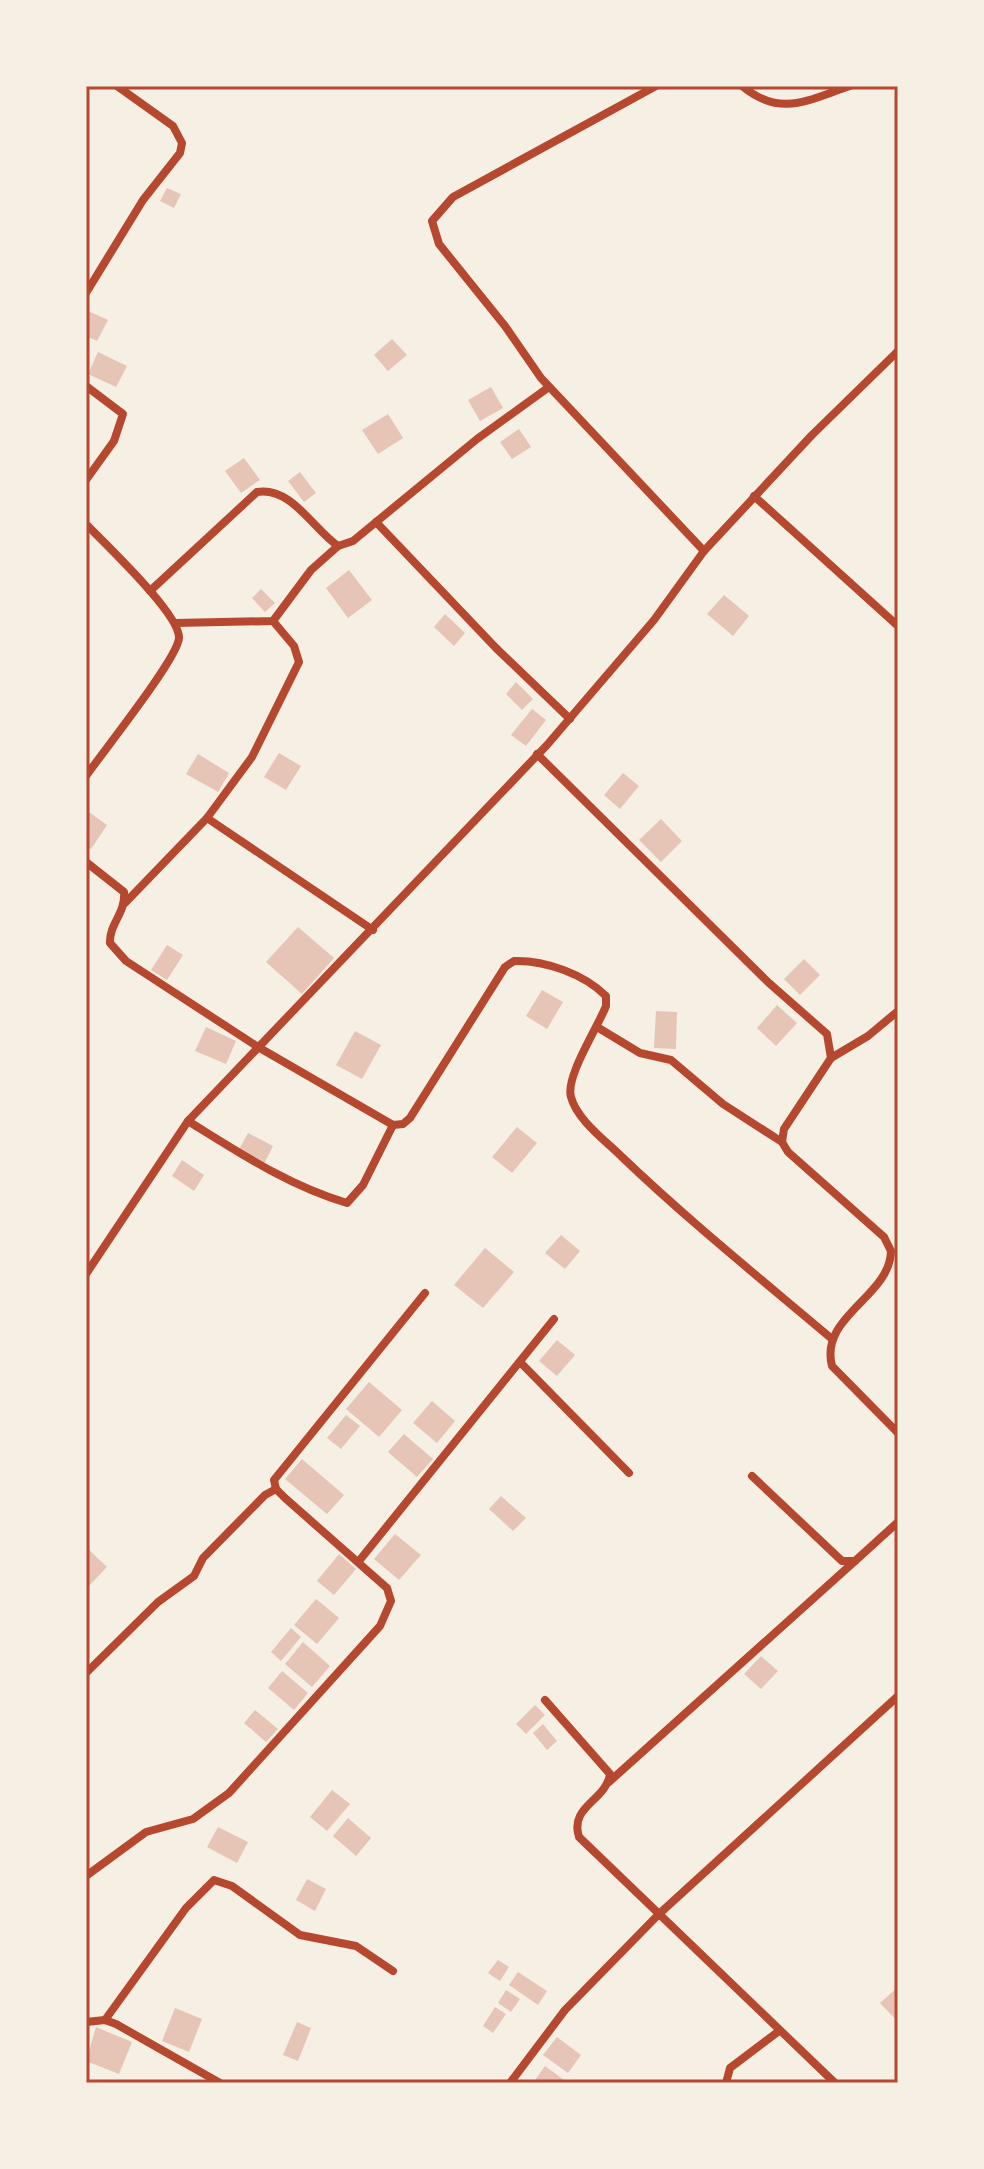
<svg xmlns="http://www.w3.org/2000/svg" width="984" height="2169" font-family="Overpass,sans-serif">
	<rect width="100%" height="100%" fill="#f6efe4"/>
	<g fill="#e6c5b7">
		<polygon points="167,188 181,194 174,208 160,201"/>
		<polygon points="86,310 108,320 97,341 86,336"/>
		<polygon points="392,339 407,355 388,371 374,355"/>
		<polygon points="98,352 127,366 116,387 88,374"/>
		<polygon points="491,387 503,408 480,421 468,400"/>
		<polygon points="388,414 403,438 378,454 362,430"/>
		<polygon points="519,429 531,447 512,459 500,442"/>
		<polygon points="244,458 260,480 241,493 225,471"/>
		<polygon points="300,472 316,493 304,502 288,481"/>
		<polygon points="349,570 372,600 348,618 326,588"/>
		<polygon points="261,589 275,603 265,612 252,598"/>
		<polygon points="724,595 749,616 733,636 707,614"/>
		<polygon points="445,614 465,633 454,646 434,627"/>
		<polygon points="516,682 533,699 522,710 506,694"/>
		<polygon points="532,709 546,720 526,746 511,735"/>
		<polygon points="279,753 301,766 286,790 264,777"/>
		<polygon points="198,754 229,773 218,792 186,774"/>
		<polygon points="623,773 639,786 620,809 604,795"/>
		<polygon points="86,810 107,825 91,849 86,846"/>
		<polygon points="661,819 682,841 661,862 639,840"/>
		<polygon points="298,927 334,958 302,994 266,962"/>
		<polygon points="167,945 183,955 167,980 151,970"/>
		<polygon points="804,959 820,975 800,995 784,979"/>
		<polygon points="542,990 563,1002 547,1029 526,1016"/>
		<polygon points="777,1005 797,1023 776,1046 757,1028"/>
		<polygon points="656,1011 677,1012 676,1049 654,1048"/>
		<polygon points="206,1027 236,1041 226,1064 195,1051"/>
		<polygon points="355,1031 381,1045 362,1079 336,1065"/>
		<polygon points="517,1127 537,1143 512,1173 492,1157"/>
		<polygon points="248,1133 273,1146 263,1166 237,1153"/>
		<polygon points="182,1160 204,1175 194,1191 172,1176"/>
		<polygon points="561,1235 580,1251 565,1269 545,1253"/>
		<polygon points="485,1248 514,1272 483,1308 454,1285"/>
		<polygon points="557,1340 575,1355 557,1376 539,1361"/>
		<polygon points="369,1382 402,1410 379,1437 346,1409"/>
		<polygon points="432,1401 455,1421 437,1443 413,1423"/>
		<polygon points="346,1415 360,1426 341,1449 327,1438"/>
		<polygon points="404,1434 433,1459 417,1477 388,1452"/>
		<polygon points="302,1459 344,1495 327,1514 285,1479"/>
		<polygon points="501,1496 526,1518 513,1531 489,1509"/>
		<polygon points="395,1534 421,1555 399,1580 374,1559"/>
		<polygon points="86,1547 107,1567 86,1589"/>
		<polygon points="339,1554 356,1569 334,1595 317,1581"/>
		<polygon points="316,1599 339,1618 317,1644 294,1625"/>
		<polygon points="291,1628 301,1637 281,1661 271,1652"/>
		<polygon points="303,1642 330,1666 312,1687 285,1664"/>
		<polygon points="761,1656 778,1671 761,1689 744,1674"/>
		<polygon points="282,1671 308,1693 294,1710 268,1688"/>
		<polygon points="535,1705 545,1715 526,1734 516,1724"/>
		<polygon points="255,1710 278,1729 266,1742 244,1723"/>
		<polygon points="543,1724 557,1741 547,1750 533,1733"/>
		<polygon points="332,1790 350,1804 327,1831 310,1817"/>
		<polygon points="348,1818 371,1838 356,1856 333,1836"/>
		<polygon points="218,1827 248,1842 237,1863 207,1847"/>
		<polygon points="307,1879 326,1889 315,1911 296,1900"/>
		<polygon points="498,1960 509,1967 500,1981 488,1973"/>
		<polygon points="518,1972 547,1991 538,2005 509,1985"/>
		<polygon points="898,1987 898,2022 880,2003"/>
		<polygon points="506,1990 520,1999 511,2012 498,2003"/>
		<polygon points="495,2007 506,2014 493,2033 483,2026"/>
		<polygon points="175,2008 202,2019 189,2052 162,2041"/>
		<polygon points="297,2022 311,2028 298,2061 283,2055"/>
		<polygon points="96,2027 132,2042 119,2074 86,2061"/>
		<polygon points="557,2037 581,2055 568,2073 543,2055"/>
		<polygon points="545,2066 568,2083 533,2083"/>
	</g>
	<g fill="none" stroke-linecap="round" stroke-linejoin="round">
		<g stroke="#b5482f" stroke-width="8">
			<polyline points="656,86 453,197 432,221 439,244 505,326 541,378 704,551"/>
			<path d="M 742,86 C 781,118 807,100 850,86"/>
			<polyline points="86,293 143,200 180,153 182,143 173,126 117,86"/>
			<polyline points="86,386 123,414 114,441 86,480"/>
			<polyline points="754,496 898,626"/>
			<polyline points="376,522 496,648 570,719"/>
			<path d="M 86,524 C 104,543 180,614 179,638 C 178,658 102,753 86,776"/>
			<path d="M 150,591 L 257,492 C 291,486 313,529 338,546 L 353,541 L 477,439 L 549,387"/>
			<polyline points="175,623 273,621 311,570 338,546"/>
			<path d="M 537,754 L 769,983 L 827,1034 L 831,1058 L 784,1129 L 782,1142 L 788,1152 L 884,1237 L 891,1251 C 890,1297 819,1316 832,1366 L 898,1433"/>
			<polyline points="207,818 373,930"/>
			<path d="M 86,862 L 124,892 C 126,913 109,924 110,943 L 126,961 L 258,1047 L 393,1125 L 403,1124 L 410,1118 L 505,967 L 514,961 C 545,960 584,974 606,996 L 606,1006 C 598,1027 565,1077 571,1097 C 577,1120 606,1141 622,1157 C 689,1221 761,1279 832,1339"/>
			<polyline points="125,903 207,818 252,757 299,662 294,646 273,621"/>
			<polyline points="597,1027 640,1053 671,1060 723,1104 782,1142"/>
			<polyline points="831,1058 868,1036 898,1011"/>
			<path d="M 188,1121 C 238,1152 289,1186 347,1203 L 363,1185 L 393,1125"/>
			<polyline points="86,1274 188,1121 547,745 654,620 704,551 812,435 898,351"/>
			<polyline points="520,1362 629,1473"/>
			<polyline points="752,1476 842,1561 855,1561 898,1522"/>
			<polyline points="359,1561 554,1319"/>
			<polyline points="86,1673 158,1602 194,1576 203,1558 265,1495 276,1489"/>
			<path d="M 545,1700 L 610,1774 C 606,1801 569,1806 579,1837 L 835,2083"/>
			<polyline points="609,1782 855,1561"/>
			<polyline points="86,1876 146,1832 193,1819 229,1793 380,1626 391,1601 387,1588 285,1498 276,1489 274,1480 425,1293"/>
			<polyline points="105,2020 186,1908 214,1880 232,1886 300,1935 356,1946 393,1971"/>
			<polyline points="86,2022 105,2020 116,2024 220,2083"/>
			<polyline points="510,2083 565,2010 659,1914 898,1696"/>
			<polyline points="726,2083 730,2068 779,2031"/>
		</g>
	</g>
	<rect width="984" height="2169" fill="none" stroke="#f6efe4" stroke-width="176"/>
	<rect x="88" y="88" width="808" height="1993" fill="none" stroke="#b5482f" stroke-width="3"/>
</svg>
